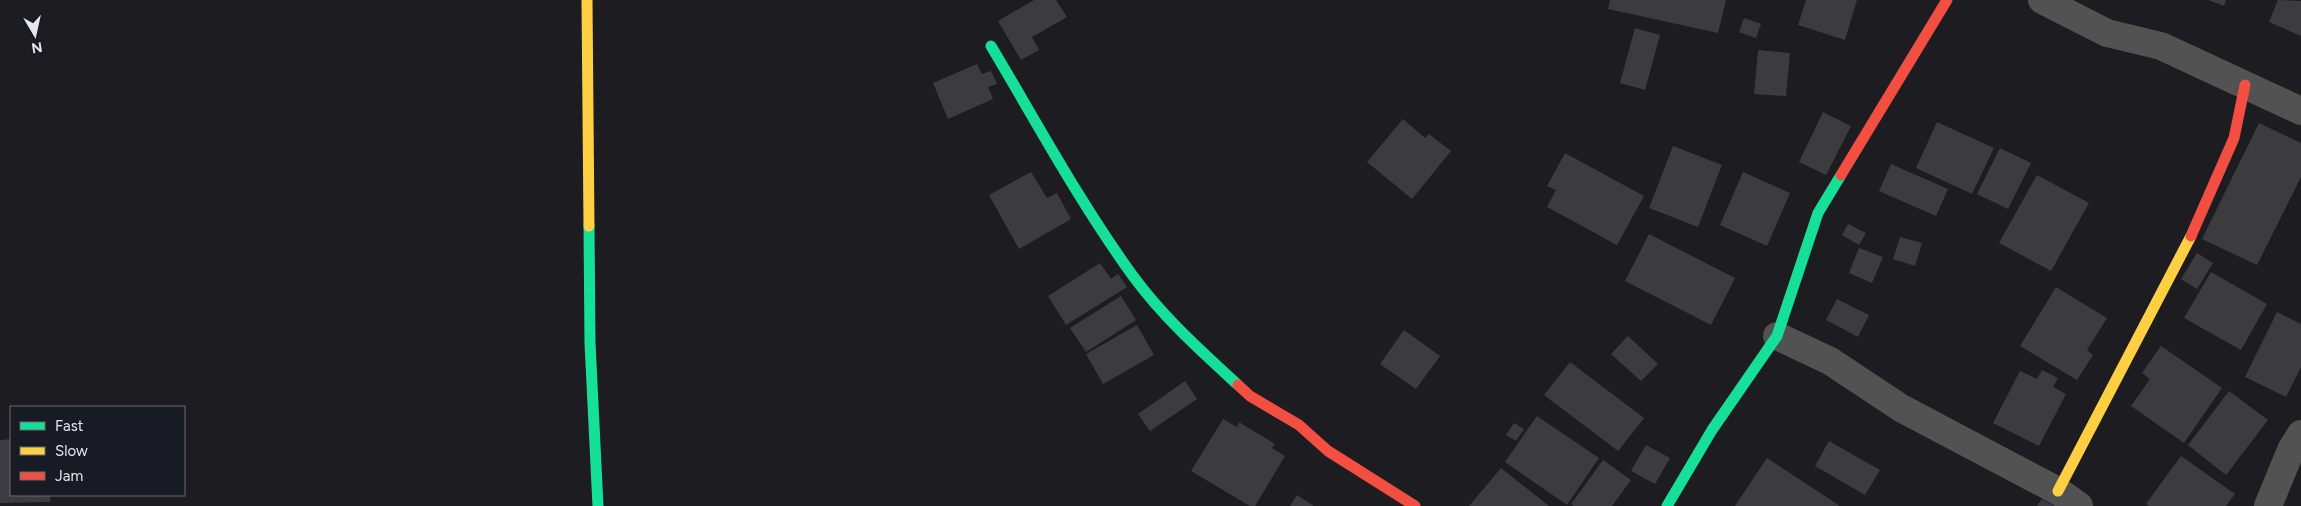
<svg xmlns="http://www.w3.org/2000/svg" width="2301" height="506" font-family="Figtree,sans-serif">
	<rect width="100%" height="100%" fill="#1c1c21"/>
	<g fill="#3c3c40">
		<polygon points="1034,0 1056,0 1067,17 1032,37 1039,50 1021,60 998,21"/>
		<polygon points="1610,0 1726,0 1718,33 1608,9"/>
		<polygon points="1806,0 1857,0 1845,40 1798,25"/>
		<polygon points="2208,0 2226,0 2224,6"/>
		<polygon points="2278,0 2301,1 2301,36 2269,22"/>
		<polygon points="1744,18 1761,24 1756,38 1739,32"/>
		<polygon points="1635,28 1660,35 1645,90 1620,83"/>
		<polygon points="1758,50 1790,53 1786,96 1754,94"/>
		<polygon points="977,64 982,74 991,71 997,84 988,87 993,99 948,119 933,83"/>
		<polygon points="1823,112 1851,126 1826,175 1799,162"/>
		<polygon points="1403,119 1425,138 1429,134 1451,151 1412,199 1367,162"/>
		<polygon points="1937,122 1994,148 1972,194 1916,168"/>
		<polygon points="2259,123 2301,143 2301,177 2257,265 2202,239"/>
		<polygon points="1673,146 1722,165 1698,227 1649,208"/>
		<polygon points="2000,148 2031,163 2008,209 1977,194"/>
		<polygon points="1565,153 1644,196 1617,245 1547,207 1556,190 1547,186"/>
		<polygon points="1891,164 1948,189 1936,216 1879,191"/>
		<polygon points="1031,172 1047,198 1057,193 1071,219 1019,249 989,195"/>
		<polygon points="1743,172 1790,193 1767,246 1720,225"/>
		<polygon points="2037,175 2089,203 2051,271 1999,243"/>
		<polygon points="1848,224 1866,233 1859,245 1842,235"/>
		<polygon points="1649,234 1735,278 1711,325 1625,281"/>
		<polygon points="1900,237 1922,243 1915,266 1893,259"/>
		<polygon points="1859,248 1883,257 1872,283 1849,273"/>
		<polygon points="2197,253 2213,263 2197,289 2181,279"/>
		<polygon points="1100,263 1111,279 1118,274 1127,287 1066,325 1048,296"/>
		<polygon points="2211,272 2267,304 2241,350 2184,318"/>
		<polygon points="2056,287 2107,318 2087,350 2093,355 2077,380 2020,346"/>
		<polygon points="1121,296 1136,320 1086,352 1070,328"/>
		<polygon points="1837,299 1869,315 1858,337 1826,320"/>
		<polygon points="2277,312 2301,324 2301,367 2286,397 2245,377"/>
		<polygon points="1137,325 1154,355 1103,384 1086,354"/>
		<polygon points="1404,330 1440,356 1416,389 1380,364"/>
		<polygon points="1628,336 1658,364 1641,381 1611,354"/>
		<polygon points="2161,346 2222,388 2184,443 2131,406 2150,379 2142,373"/>
		<polygon points="1570,362 1644,418 1618,451 1544,395"/>
		<polygon points="2042,370 2058,378 2053,387 2066,394 2039,446 1993,423 2020,371 2037,379"/>
		<polygon points="1185,381 1197,399 1150,431 1138,414"/>
		<polygon points="2229,391 2268,420 2226,475 2188,445"/>
		<polygon points="1537,416 1599,458 1567,505 1505,462"/>
		<polygon points="1223,419 1237,427 1239,422 1275,444 1272,448 1285,456 1255,506 1250,506 1191,471"/>
		<polygon points="1514,423 1524,429 1516,441 1506,435"/>
		<polygon points="11,439 11,495 50,495 50,502 0,503 0,440"/>
		<polygon points="1829,441 1880,470 1865,495 1815,466"/>
		<polygon points="1646,445 1670,458 1655,484 1631,471"/>
		<polygon points="2181,456 2235,494 2226,506 2149,506 2146,504"/>
		<polygon points="1767,458 1840,506 1735,506"/>
		<polygon points="1603,460 1631,480 1612,506 1574,506 1571,504"/>
		<polygon points="1501,468 1549,506 1469,506"/>
		<polygon points="1297,495 1314,506 1290,506"/>
		<polygon points="2042,499 2054,506 2037,506"/>
	</g>
	<g fill="none" stroke-linecap="round" stroke-linejoin="round">
		<g stroke="#525253" stroke-width="28">
			<polyline points="2042,0 2107,33 2161,46 2301,111"/>
			<polyline points="1777,336 1830,361 1901,408 2058,491 2079,506"/>
			<polyline points="2268,506 2291,450 2301,434"/>
		</g>
		<g stroke="#16e098" stroke-width="11">
			<path d="M 991,46 C 1037,123 1080,203 1133,276 C 1163,317 1201,351 1238,385"/>
			<polyline points="589,226 590,343 598,506"/>
			<polyline points="1667,506 1712,430 1777,336 1818,213 1841,175"/>
		</g>
		<g stroke="#ffcf43" stroke-width="11">
			<polyline points="587,0 589,226"/>
			<polyline points="2058,491 2191,236"/>
		</g>
		<g stroke="#f24e42" stroke-width="11">
			<polyline points="1841,175 1947,0"/>
			<polyline points="2191,236 2234,138 2245,85"/>
			<polyline points="1238,385 1250,396 1299,425 1328,451 1415,506"/>
		</g>
	</g>
	<rect x="10" y="406" width="175" height="90" fill="#191b24" stroke="#6b6d74"/>
	<rect x="20" y="422" width="25" height="8" fill="#16e098" stroke="#6b6d74"/>
	<text x="55" y="431" font-size="15" fill="#e5e7ec">Fast</text>
	<rect x="20" y="447" width="25" height="8" fill="#ffcf43" stroke="#6b6d74"/>
	<text x="55" y="456" font-size="15" fill="#e5e7ec">Slow</text>
	<rect x="20" y="472" width="25" height="8" fill="#f24e42" stroke="#6b6d74"/>
	<text x="55" y="481" font-size="15" fill="#e5e7ec">Jam</text>
	<g transform="translate(35 35) rotate(171)" stroke="#191b24" stroke-width="4" paint-order="stroke">
	<path d="M0-4L9 19L0 12L-9 19Z" fill="#e5e7ec"/>
	<text y="-8" font-size="14" font-weight="bold" text-anchor="middle" fill="#e5e7ec">N</text>
	</g>
</svg>
